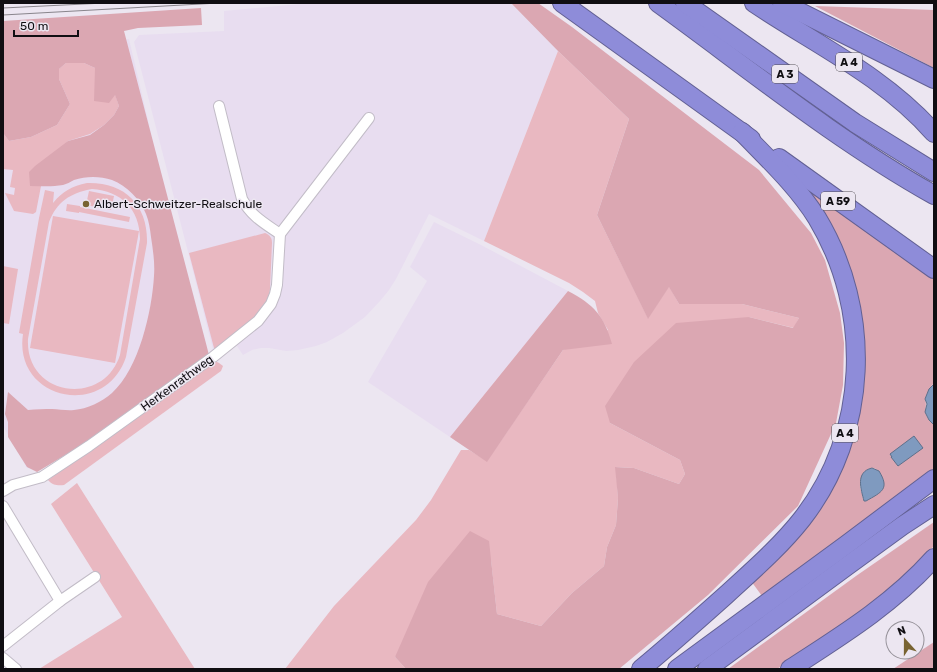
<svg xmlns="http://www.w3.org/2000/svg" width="937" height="672" font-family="Rubik,sans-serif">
	<rect width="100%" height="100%" fill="#ece6f1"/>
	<g fill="#e8ddf0">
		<polygon points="311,3 511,3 558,51 484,241 429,214 396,279 389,290 380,301 365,317 343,333 327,342 316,346 298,350 286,351 269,348 261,348 252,350 243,355 237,346 213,349 134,42 139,35 224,31 224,11"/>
		<polygon points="129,39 154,146 207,347 33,469 27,468 3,426 3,48 54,53"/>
		<polygon points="434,222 481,245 568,291 450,437 368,382 427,281 410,267"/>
	</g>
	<g fill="#e9b8c1" fill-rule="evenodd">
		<polygon points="558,51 629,119 597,215 648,318 669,286 679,304 742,304 799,318 794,328 749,317 610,423 680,460 685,474 679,484 634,468 616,467 618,498 616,525 607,547 604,566 572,593 541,626 497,614 491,560 395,657 406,669 285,669 334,606 416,520 431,500 461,450 469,450 487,461 563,350 608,330 598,313 595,301 583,292 569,283 484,241"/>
		<polygon points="66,63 84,63 95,68 115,94 119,106 114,115 104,125 90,134 68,141 30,186 41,186 36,212 33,214 14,211 5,193 14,195 15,188 10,187 13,170 3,169 3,133 9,141 31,137 57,125 70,104 59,79 59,69"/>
		<path d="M 87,183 C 125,182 148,205 147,243 L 126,357 C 105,420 13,400 23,334 L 19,333 L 39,218 L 45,190 L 54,192 L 53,203 C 63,191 72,186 87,183 ZM 92,189 C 121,191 140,209 140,239 L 120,355 C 103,408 25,396 28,339 L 49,222 C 57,202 70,193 92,189 Z"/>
		<polygon points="89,191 114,196 111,210 86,205"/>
		<polygon points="67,204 80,206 80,207 130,217 129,222 79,212 79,213 66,211"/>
		<polygon points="53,216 139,231 115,363 30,348"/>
		<path d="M 265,233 C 270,235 272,238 272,243 L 270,289 L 269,297 L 265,306 L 253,320 L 218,348 L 214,348 L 189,253 Z"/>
		<polygon points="3,266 18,269 9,324 3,323"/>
		<path d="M 215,361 L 219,363 L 223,366 L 221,371 L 64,485 C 58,486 52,485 48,480 Z"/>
		<polygon points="77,483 195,669 39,669 122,617 51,504"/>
	</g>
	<g fill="#dba7b2" fill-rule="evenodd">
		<polygon points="511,3 538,3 572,27 759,170 811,233 825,260 840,313 844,343 843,385 836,423 798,506 708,595 619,669 406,669 395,657 428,582 470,531 489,541 497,614 541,626 572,593 604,566 607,547 616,525 618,498 615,467 634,468 679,484 685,474 680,460 610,423 605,406 634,362 676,323 749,317 793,328 799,318 742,304 679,304 669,287 648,319 597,215 629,119 558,51"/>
		<polygon points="815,6 934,10 934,68"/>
		<path d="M 201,8 L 202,25 L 138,28 L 124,31 L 209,355 L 82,445 L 37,472 L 27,467 L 8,437 L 8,422 L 5,414 L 8,392 L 28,410 C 36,409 45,409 52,409 C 59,409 67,411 74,410 C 87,409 102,402 112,393 C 139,369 152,311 154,276 C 155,263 153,250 151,237 C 150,229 149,221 146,214 C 140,199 127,186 112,180 C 100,176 86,176 74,180 C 70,182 67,184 63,185 C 52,187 41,186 30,186 L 29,172 L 35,166 L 68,141 L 90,135 L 104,125 L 114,115 L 119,106 L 115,95 L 109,103 L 94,101 L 95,68 L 84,63 L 66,63 L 59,69 L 59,79 L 70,104 L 57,125 L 31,137 L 9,141 L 3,133 L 3,21 Z"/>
		<path d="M 806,187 L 934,279 L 934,384 L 932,385 L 925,399 C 927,404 925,409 926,413 C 927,418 931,422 934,425 L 934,470 L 762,596 L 751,581 L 856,424 L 864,381 L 863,346 ZM 872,468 L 876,469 L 883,489 L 866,501 L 863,499 C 863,494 860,490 860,486 C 860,477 864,470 872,468 Z"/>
		<path d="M 568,291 C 594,305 604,315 612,344 L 563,350 L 487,462 L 450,437 Z"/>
		<polygon points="934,522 934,546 908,574 853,619 777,669 728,669 856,576"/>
		<polygon points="934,642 934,669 893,669"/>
	</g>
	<g fill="#7f9abf" stroke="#5e708b">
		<polygon points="934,384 934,425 929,420 925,412 927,404 925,399 929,389"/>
		<polygon points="914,436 923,448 898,466 891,457 892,457 890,454"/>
		<path d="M 872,468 L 879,471 C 890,489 882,492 866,501 L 864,501 C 861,489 855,472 872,468 Z"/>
	</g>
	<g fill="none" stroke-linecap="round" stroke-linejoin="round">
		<g stroke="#c2bcc7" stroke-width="12">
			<g id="minor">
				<path d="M 219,106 L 242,199 C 251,216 264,223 280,234"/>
				<polyline points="3,491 13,485 42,477 89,446 213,357 258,321 271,304 275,294 277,285 280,234 369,118"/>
				<polyline points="3,506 60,601"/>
				<polyline points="3,646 60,601 95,577"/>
				<polyline points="3,658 16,669"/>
			</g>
		</g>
		<g stroke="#626093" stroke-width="20">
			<g id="motorway">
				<polyline points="562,3 751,139"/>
				<path d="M 658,3 C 749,69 836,140 934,195"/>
				<polyline points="685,3 855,123 934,172"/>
				<path d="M 754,3 C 815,44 884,76 934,133"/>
				<polyline points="782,3 934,79"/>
				<polyline points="779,158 934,269"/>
				<path d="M 641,669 C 670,645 698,620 726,595 C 752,571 780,547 802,519 C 869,433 873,311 817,218 C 797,186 768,159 742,132"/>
				<polyline points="677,669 846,545 934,479"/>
				<polyline points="707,669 847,566 902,526 934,505"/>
				<path d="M 790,669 C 841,636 893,604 934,558"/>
			</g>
		</g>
		<use href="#minor" stroke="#fff" stroke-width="10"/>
		<use href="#motorway" stroke="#8e8cd9" stroke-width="18"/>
		<g stroke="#89858c" stroke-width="1">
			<polyline points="914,3 934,3"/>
			<polyline points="3,8 105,3"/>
			<polyline points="3,15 219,3"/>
		</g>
	</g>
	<circle fill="#786332" stroke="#ece6f1" stroke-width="1.5" cx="86" cy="204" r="4"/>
	<g text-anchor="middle" stroke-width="3" stroke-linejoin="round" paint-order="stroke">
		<g fill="#ece6f1" stroke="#524f55" stroke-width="1">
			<rect x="836" y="53" width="26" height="18" rx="3"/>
			<rect x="772" y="65" width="26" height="18" rx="3"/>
			<rect x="821" y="192" width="34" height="18" rx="3"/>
			<rect x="832" y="424" width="26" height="18" rx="3"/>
		</g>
		<g font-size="11" font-weight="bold" fill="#100e12">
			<text x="849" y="66">A 4</text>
			<text x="785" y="78">A 3</text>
			<text x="838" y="205">A 59</text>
			<text x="845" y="437">A 4</text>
		</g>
		<g font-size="12" fill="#100e12" stroke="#ece6f1" text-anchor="start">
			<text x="94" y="208">Albert-Schweitzer-Realschule</text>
		</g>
		<g font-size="12" fill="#100e12" stroke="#ece6f1">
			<text transform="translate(177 383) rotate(-36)" y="4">Herkenrathweg</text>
		</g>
	</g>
	<rect width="937" height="672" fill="none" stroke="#100e12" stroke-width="8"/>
	<g transform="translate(905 640) rotate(339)"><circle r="19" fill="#ece6f1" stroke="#949098"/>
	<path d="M0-3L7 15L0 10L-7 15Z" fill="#786332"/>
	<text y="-6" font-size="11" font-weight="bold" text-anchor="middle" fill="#100e12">N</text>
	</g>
	<path d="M14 30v6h64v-6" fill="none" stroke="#100e12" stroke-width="2"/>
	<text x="20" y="30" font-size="12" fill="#100e12" stroke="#ece6f1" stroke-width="3" paint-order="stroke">50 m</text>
</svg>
